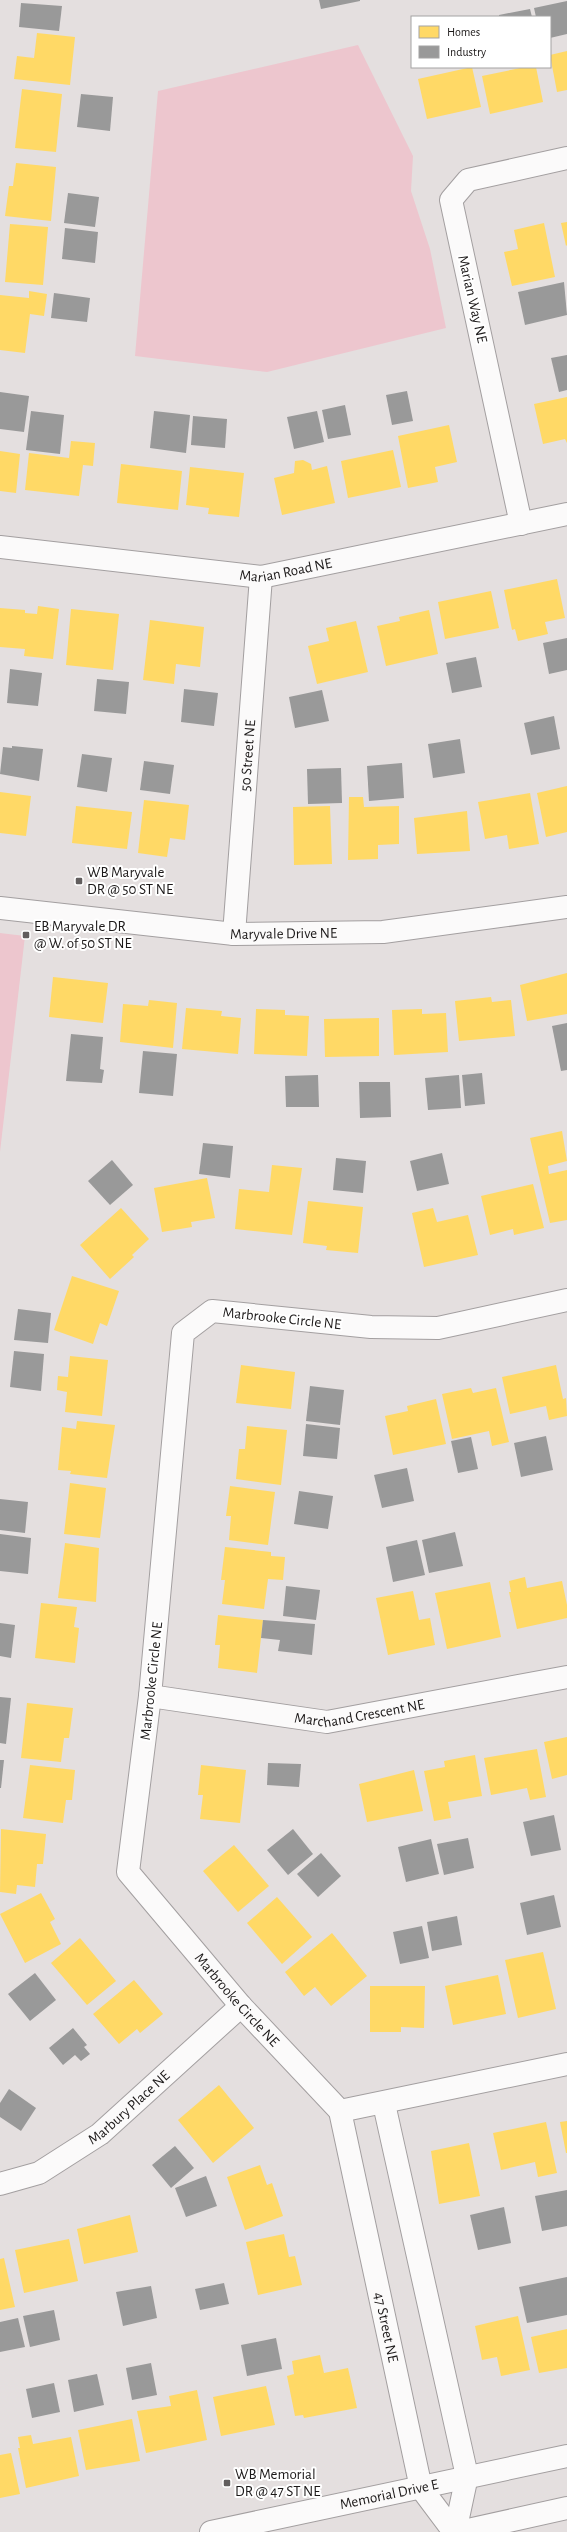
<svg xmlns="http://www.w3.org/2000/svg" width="567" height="2532" font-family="'Alegreya Sans',sans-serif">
	<rect width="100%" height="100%" fill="#e4dfdf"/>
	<g fill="#edc6ce">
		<polygon points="358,45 413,156 411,191 430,249 446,328 267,372 135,356 158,91"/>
		<polygon points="0,933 25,936 0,1152"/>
	</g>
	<g fill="#ffd966">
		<polygon points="37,33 75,37 70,85 14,79 17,56 34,58"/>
		<polygon points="567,51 567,90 557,92 550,55"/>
		<polygon points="472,67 481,107 427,119 418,79"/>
		<polygon points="525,67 536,67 543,102 490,114 482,76"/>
		<polygon points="22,89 62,94 56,152 15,148"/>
		<polygon points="16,163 56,167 51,221 5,216 9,186 13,186"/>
		<polygon points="567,222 567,245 566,246 561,223"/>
		<polygon points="544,223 555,277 512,286 504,252 518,249 514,230"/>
		<polygon points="10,224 48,227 43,285 5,282"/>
		<polygon points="29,291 47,294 44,316 30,314 25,353 0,350 0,295 29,298"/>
		<polygon points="567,397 567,443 565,439 543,444 534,404"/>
		<polygon points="449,425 457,462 435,467 438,482 408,488 398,436"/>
		<polygon points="71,441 95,443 93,466 83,465 79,496 25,490 29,453 69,458"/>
		<polygon points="393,450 401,487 348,498 341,461"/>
		<polygon points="0,451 20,454 16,493 0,491"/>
		<polygon points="303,460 311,464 312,470 327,466 335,503 282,515 274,478 294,473 295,461"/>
		<polygon points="121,464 182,471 178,510 117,503"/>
		<polygon points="190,467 244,473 239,517 208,514 209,508 186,505"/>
		<polygon points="557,579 565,618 545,622 548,634 518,641 515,629 512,630 504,590"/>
		<polygon points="491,591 499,628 445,639 438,602"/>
		<polygon points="38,606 59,609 53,659 24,656 25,649 0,647 0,608 25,610 25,613 37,614"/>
		<polygon points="71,609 119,614 113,670 66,665"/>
		<polygon points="429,610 438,654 386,666 377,626 400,621 399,617"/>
		<polygon points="150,620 204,627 200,667 176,664 174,684 143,680"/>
		<polygon points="356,621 368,672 317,684 308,646 329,641 326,628"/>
		<polygon points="567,786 567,832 546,837 537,793"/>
		<polygon points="0,792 31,796 26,836 0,833"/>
		<polygon points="530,793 539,844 509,849 507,835 485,839 478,802"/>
		<polygon points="349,797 363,797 364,807 399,806 399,844 378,845 378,859 348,860"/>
		<polygon points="144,800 189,805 185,840 170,838 167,857 138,853"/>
		<polygon points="76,806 132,812 127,849 72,843"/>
		<polygon points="330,806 332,864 294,865 293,807"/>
		<polygon points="467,811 470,851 417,854 414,818"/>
		<polygon points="567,973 567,1014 527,1021 520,985"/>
		<polygon points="53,977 108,983 103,1023 49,1017"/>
		<polygon points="491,997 492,1002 511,1000 515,1036 459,1041 455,1001"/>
		<polygon points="149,1000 177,1003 173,1048 120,1042 123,1004 148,1006"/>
		<polygon points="186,1008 222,1011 221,1016 241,1018 238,1054 182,1049"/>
		<polygon points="256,1009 285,1010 285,1015 309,1016 307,1056 254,1054"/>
		<polygon points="422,1009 422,1014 446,1013 448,1052 394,1055 392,1010"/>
		<polygon points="379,1018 379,1056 325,1057 324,1019"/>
		<polygon points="562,1131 567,1161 548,1166 549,1174 567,1170 567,1220 550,1223 530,1138"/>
		<polygon points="272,1165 302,1168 292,1235 235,1229 239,1189 269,1192"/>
		<polygon points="207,1178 215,1218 191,1222 192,1227 162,1232 154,1188"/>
		<polygon points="533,1184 544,1228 514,1235 513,1229 490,1235 481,1196"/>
		<polygon points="308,1201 363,1207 358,1253 326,1250 327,1246 303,1243"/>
		<polygon points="121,1208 149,1239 132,1255 134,1257 110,1279 80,1245"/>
		<polygon points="433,1208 437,1222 468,1215 478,1255 424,1267 412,1213"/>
		<polygon points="72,1276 119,1291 107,1326 100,1323 93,1344 54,1330"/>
		<polygon points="70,1356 108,1360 102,1416 65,1412 67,1392 57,1390 58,1376 68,1377"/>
		<polygon points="241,1365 295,1372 291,1409 236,1403"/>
		<polygon points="556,1365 563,1399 566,1398 567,1416 549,1420 546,1406 510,1414 502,1377"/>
		<polygon points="471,1388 473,1393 496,1388 509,1442 492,1446 489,1431 452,1439 442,1394"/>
		<polygon points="436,1399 446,1444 393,1455 385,1416 408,1411 407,1406"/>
		<polygon points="77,1421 115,1425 107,1478 70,1474 71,1471 58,1470 62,1427 76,1429"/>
		<polygon points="247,1426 287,1430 281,1485 236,1479 239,1449 245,1449"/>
		<polygon points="70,1483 106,1488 100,1538 64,1534"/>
		<polygon points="230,1486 275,1492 268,1545 229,1540 231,1516 226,1516"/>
		<polygon points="65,1543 99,1548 96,1602 58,1598"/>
		<polygon points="225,1547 271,1552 271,1556 285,1557 283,1580 268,1579 264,1609 222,1604 225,1580 221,1580"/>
		<polygon points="525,1577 527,1588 562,1581 567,1605 567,1618 517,1629 509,1592 511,1592 509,1581"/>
		<polygon points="490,1582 501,1637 447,1649 435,1593"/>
		<polygon points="413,1591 419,1620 430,1618 435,1645 388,1655 376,1598"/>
		<polygon points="41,1603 77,1607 74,1627 79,1628 75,1663 35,1658"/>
		<polygon points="218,1615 263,1620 257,1673 218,1668 220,1645 215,1645"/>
		<polygon points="27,1703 73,1708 69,1738 64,1738 61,1762 21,1758"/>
		<polygon points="567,1737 567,1775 552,1779 544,1742"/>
		<polygon points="537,1749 546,1797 530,1800 527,1788 491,1795 484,1758"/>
		<polygon points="475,1755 482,1796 448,1802 451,1818 434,1821 424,1771 445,1767 444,1761"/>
		<polygon points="30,1765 75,1770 72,1800 66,1800 63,1823 23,1818"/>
		<polygon points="201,1765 246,1770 240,1823 200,1819 203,1795 198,1795"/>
		<polygon points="414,1770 423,1811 367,1822 359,1784"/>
		<polygon points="1,1829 46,1834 43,1864 37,1864 35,1887 17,1885 16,1894 0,1892"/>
		<polygon points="234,1845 269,1886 238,1912 203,1871"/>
		<polygon points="41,1893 55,1919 50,1922 61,1944 25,1963 0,1914"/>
		<polygon points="277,1897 312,1937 282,1964 247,1923"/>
		<polygon points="332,1933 367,1976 331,2006 315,1987 304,1996 285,1972"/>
		<polygon points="80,1938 116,1981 87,2005 51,1963"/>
		<polygon points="543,1952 556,2009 518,2018 505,1960"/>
		<polygon points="498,1975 506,2014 453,2025 445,1986"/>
		<polygon points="134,1980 163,2014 140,2033 137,2029 119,2044 93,2014"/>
		<polygon points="370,1986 425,1986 424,2028 401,2027 401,2032 370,2032"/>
		<polygon points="219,2085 254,2128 213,2163 178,2120"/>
		<polygon points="567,2121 567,2153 566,2153 560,2122"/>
		<polygon points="546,2122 557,2173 538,2177 535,2162 501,2170 493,2133"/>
		<polygon points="469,2143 480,2196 439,2204 431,2151"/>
		<polygon points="260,2165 267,2185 272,2183 283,2216 245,2230 227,2177"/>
		<polygon points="130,2215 138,2252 84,2264 77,2229"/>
		<polygon points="284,2234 289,2257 295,2256 302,2285 258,2295 246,2242"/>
		<polygon points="69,2239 78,2281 24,2293 15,2250"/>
		<polygon points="4,2258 15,2307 0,2310 0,2259"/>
		<polygon points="518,2316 530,2370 501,2376 497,2357 482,2360 475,2326"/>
		<polygon points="567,2329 567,2368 539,2373 531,2337"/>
		<polygon points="320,2355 324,2373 348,2368 357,2408 304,2418 303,2415 295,2416 287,2376 294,2374 292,2361"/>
		<polygon points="266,2386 275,2425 221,2436 213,2397"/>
		<polygon points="197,2390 207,2440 146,2453 137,2411 171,2406 169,2396"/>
		<polygon points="132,2419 140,2461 86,2470 78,2430"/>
		<polygon points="31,2435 33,2444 71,2437 79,2476 26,2488 18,2448 20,2448 18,2437"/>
		<polygon points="11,2453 20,2494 0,2498 0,2455"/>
	</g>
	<g fill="#999">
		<polygon points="319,0 360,0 360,1 321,9"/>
		<polygon points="567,1 567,34 550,38 550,17 536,17 534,8"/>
		<polygon points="21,3 62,6 59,31 19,27"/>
		<polygon points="530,9 532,17 499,17 499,15"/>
		<polygon points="81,94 113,97 110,131 77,127"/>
		<polygon points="68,193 99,197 95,227 64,223"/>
		<polygon points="65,228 98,232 95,263 62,259"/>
		<polygon points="564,282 567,315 525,325 518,292"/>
		<polygon points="54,293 90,298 87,322 51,318"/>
		<polygon points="567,355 567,390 559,392 551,358"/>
		<polygon points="407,391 413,421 392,425 386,395"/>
		<polygon points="0,392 29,396 24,432 0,429"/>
		<polygon points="345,405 351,435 328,439 322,410"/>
		<polygon points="31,411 64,415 60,454 26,450"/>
		<polygon points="154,411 190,415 186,453 150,448"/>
		<polygon points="317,411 324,442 294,449 287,417"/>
		<polygon points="193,416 227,419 225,448 191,445"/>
		<polygon points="567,638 567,670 549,674 543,643"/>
		<polygon points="476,657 482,687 452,693 446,663"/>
		<polygon points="10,669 42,673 38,706 7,703"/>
		<polygon points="97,679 129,682 126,714 94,711"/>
		<polygon points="184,689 218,693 214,726 181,722"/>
		<polygon points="322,690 329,721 295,728 289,697"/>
		<polygon points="554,716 560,749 531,755 524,723"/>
		<polygon points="460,739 465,773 433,778 428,744"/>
		<polygon points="12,746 43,749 39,781 0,774 3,747 12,748"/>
		<polygon points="82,754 112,758 107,792 77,787"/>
		<polygon points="144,761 174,765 170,794 140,790"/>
		<polygon points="402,763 404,798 369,801 367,766"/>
		<polygon points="341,768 342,803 308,804 307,769"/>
		<polygon points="567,1023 567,1070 561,1071 552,1026"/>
		<polygon points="71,1034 103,1037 100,1069 104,1070 102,1083 66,1081"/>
		<polygon points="143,1051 177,1054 173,1096 139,1093"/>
		<polygon points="482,1073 485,1104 465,1106 462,1075"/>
		<polygon points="318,1075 319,1107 286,1107 285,1076"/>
		<polygon points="459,1075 461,1108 428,1110 425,1078"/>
		<polygon points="359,1082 390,1082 391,1117 360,1118"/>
		<polygon points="203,1143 233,1146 230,1178 199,1174"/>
		<polygon points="442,1153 449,1184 417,1191 410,1161"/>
		<polygon points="336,1158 366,1161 363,1193 333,1190"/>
		<polygon points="112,1160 133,1185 110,1205 88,1181"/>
		<polygon points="18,1309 51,1313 48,1343 14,1340"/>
		<polygon points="14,1351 44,1354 41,1391 10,1387"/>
		<polygon points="310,1386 344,1390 340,1425 306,1421"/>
		<polygon points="306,1424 340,1428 337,1459 303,1456"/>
		<polygon points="546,1436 553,1470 521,1477 514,1443"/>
		<polygon points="471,1437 478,1469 458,1473 451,1441"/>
		<polygon points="407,1468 414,1501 382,1508 374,1475"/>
		<polygon points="299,1491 333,1496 328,1529 294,1524"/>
		<polygon points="0,1499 28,1502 25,1533 0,1530"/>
		<polygon points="455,1532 463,1566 429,1573 422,1540"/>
		<polygon points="0,1534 31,1538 28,1574 0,1571"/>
		<polygon points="417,1540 425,1575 393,1582 386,1547"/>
		<polygon points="286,1586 320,1590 316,1620 283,1616"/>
		<polygon points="263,1620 315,1624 312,1655 278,1651 280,1640 261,1638"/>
		<polygon points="0,1623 15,1625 11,1658 0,1656"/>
		<polygon points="0,1697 11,1698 6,1744 0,1743"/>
		<polygon points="0,1760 4,1760 1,1788 0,1788"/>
		<polygon points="268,1763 301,1764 299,1787 267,1785"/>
		<polygon points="554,1815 561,1850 531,1856 523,1822"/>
		<polygon points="293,1829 313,1854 288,1875 267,1850"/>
		<polygon points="468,1838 474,1868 444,1875 437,1844"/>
		<polygon points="431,1839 439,1874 406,1882 398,1847"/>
		<polygon points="321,1853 341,1876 318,1897 297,1874"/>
		<polygon points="554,1895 561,1927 527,1935 520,1903"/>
		<polygon points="457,1916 462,1945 432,1951 427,1922"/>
		<polygon points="422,1926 429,1958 400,1964 393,1932"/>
		<polygon points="35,1973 56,2000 30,2021 8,1994"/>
		<polygon points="73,2028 87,2045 84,2047 90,2054 81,2061 75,2055 63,2065 49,2048"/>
		<polygon points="9,2089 36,2108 21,2131 0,2117 0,2103"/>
		<polygon points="175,2146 194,2168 171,2188 152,2165"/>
		<polygon points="206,2176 217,2206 186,2217 175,2188"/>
		<polygon points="567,2190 567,2226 542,2231 535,2196"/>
		<polygon points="504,2207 511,2243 478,2250 470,2215"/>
		<polygon points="567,2277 567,2315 527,2323 519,2287"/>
		<polygon points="224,2283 229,2304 200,2310 195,2289"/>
		<polygon points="151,2286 157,2318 123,2326 116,2292"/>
		<polygon points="54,2310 60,2340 30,2347 23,2316"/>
		<polygon points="18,2318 25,2347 0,2352 0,2322"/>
		<polygon points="276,2338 282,2369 247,2376 241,2345"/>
		<polygon points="151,2363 157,2395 132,2400 126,2368"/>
		<polygon points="97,2374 104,2405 74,2412 68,2380"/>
		<polygon points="54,2383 60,2412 32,2418 26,2389"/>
	</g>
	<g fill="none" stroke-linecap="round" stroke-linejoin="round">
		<g stroke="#a39fa0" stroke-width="24">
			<g id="street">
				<polyline points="521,524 451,200 468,180 567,158"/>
				<path id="s1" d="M 0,547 L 261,577 L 567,514"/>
				<path id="s2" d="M 0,908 L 234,934 L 383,932 L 567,907"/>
				<path id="s3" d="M 234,934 L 261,577"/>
				<path id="s4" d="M 567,1300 L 438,1328 L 371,1327 L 212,1311 L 183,1333 L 150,1696 L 128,1872 L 241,2006 L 340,2111 L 567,2064"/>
				<path id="s5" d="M 150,1696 L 327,1722 L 567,1677"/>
				<polyline points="384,2104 467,2476 455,2532"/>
				<path id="s6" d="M 340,2111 L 421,2488 L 454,2532"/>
				<path id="s7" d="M 0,2184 L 39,2173 L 100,2134 L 241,2006"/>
			</g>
		</g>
		<g stroke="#a39fa0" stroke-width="24">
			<g id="secondary">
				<path id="s8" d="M 211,2532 L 567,2456"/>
				<polyline points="459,2532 567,2508"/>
			</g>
		</g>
		<use href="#street" stroke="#fbfafa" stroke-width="22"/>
		<use href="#secondary" stroke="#fbfafa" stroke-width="22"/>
	</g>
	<g fill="#625e5e" stroke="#fff" stroke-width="1.5">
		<rect x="75" y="877" width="8" height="8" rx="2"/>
		<rect x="22" y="931" width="8" height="8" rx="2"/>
		<rect x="223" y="2479" width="8" height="8" rx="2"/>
	</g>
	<g text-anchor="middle" stroke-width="4" stroke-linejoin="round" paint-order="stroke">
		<g font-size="15" fill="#1c1919" stroke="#fff">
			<text transform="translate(473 299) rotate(77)" y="5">Marian Way NE</text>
			<text dy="5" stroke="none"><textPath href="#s1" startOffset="288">Marian Road NE</textPath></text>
			<text dy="5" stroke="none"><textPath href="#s3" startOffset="179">50 Street NE</textPath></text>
			<text dy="5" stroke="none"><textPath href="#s2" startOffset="285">Maryvale Drive NE</textPath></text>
			<text transform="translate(282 1318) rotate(6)" y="5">Marbrooke Circle NE</text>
			<text transform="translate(151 1681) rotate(-84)" y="5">Marbrooke Circle NE</text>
			<text dy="5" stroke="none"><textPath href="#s5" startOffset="212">Marchand Crescent NE</textPath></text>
			<text dy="5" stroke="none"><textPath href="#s4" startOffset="1105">Marbrooke Circle NE</textPath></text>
			<text dy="5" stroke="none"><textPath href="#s7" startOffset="152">Marbury Place NE</textPath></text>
			<text dy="5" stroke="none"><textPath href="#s6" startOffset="221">47 Street NE</textPath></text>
			<text dy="5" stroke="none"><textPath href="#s8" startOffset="182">Memorial Drive E</textPath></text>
		</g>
		<g font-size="15" fill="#1c1919" stroke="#fff" text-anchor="start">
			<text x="87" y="877">WB Maryvale<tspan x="87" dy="17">DR @ 50 ST NE</tspan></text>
			<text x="34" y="931">EB Maryvale DR<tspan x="34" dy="17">@ W. of 50 ST NE</tspan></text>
			<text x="235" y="2479">WB Memorial<tspan x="235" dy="17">DR @ 47 ST NE</tspan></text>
		</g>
	</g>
	<rect x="411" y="16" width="140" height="52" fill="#ffffff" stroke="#a4a3a3"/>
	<rect x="419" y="26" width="20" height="12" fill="#ffd966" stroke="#a4a3a3"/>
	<text x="447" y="36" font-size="12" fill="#1c1919">Homes</text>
	<rect x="419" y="46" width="20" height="12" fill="#999999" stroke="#a4a3a3"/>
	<text x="447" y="56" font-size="12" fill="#1c1919">Industry</text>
</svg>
